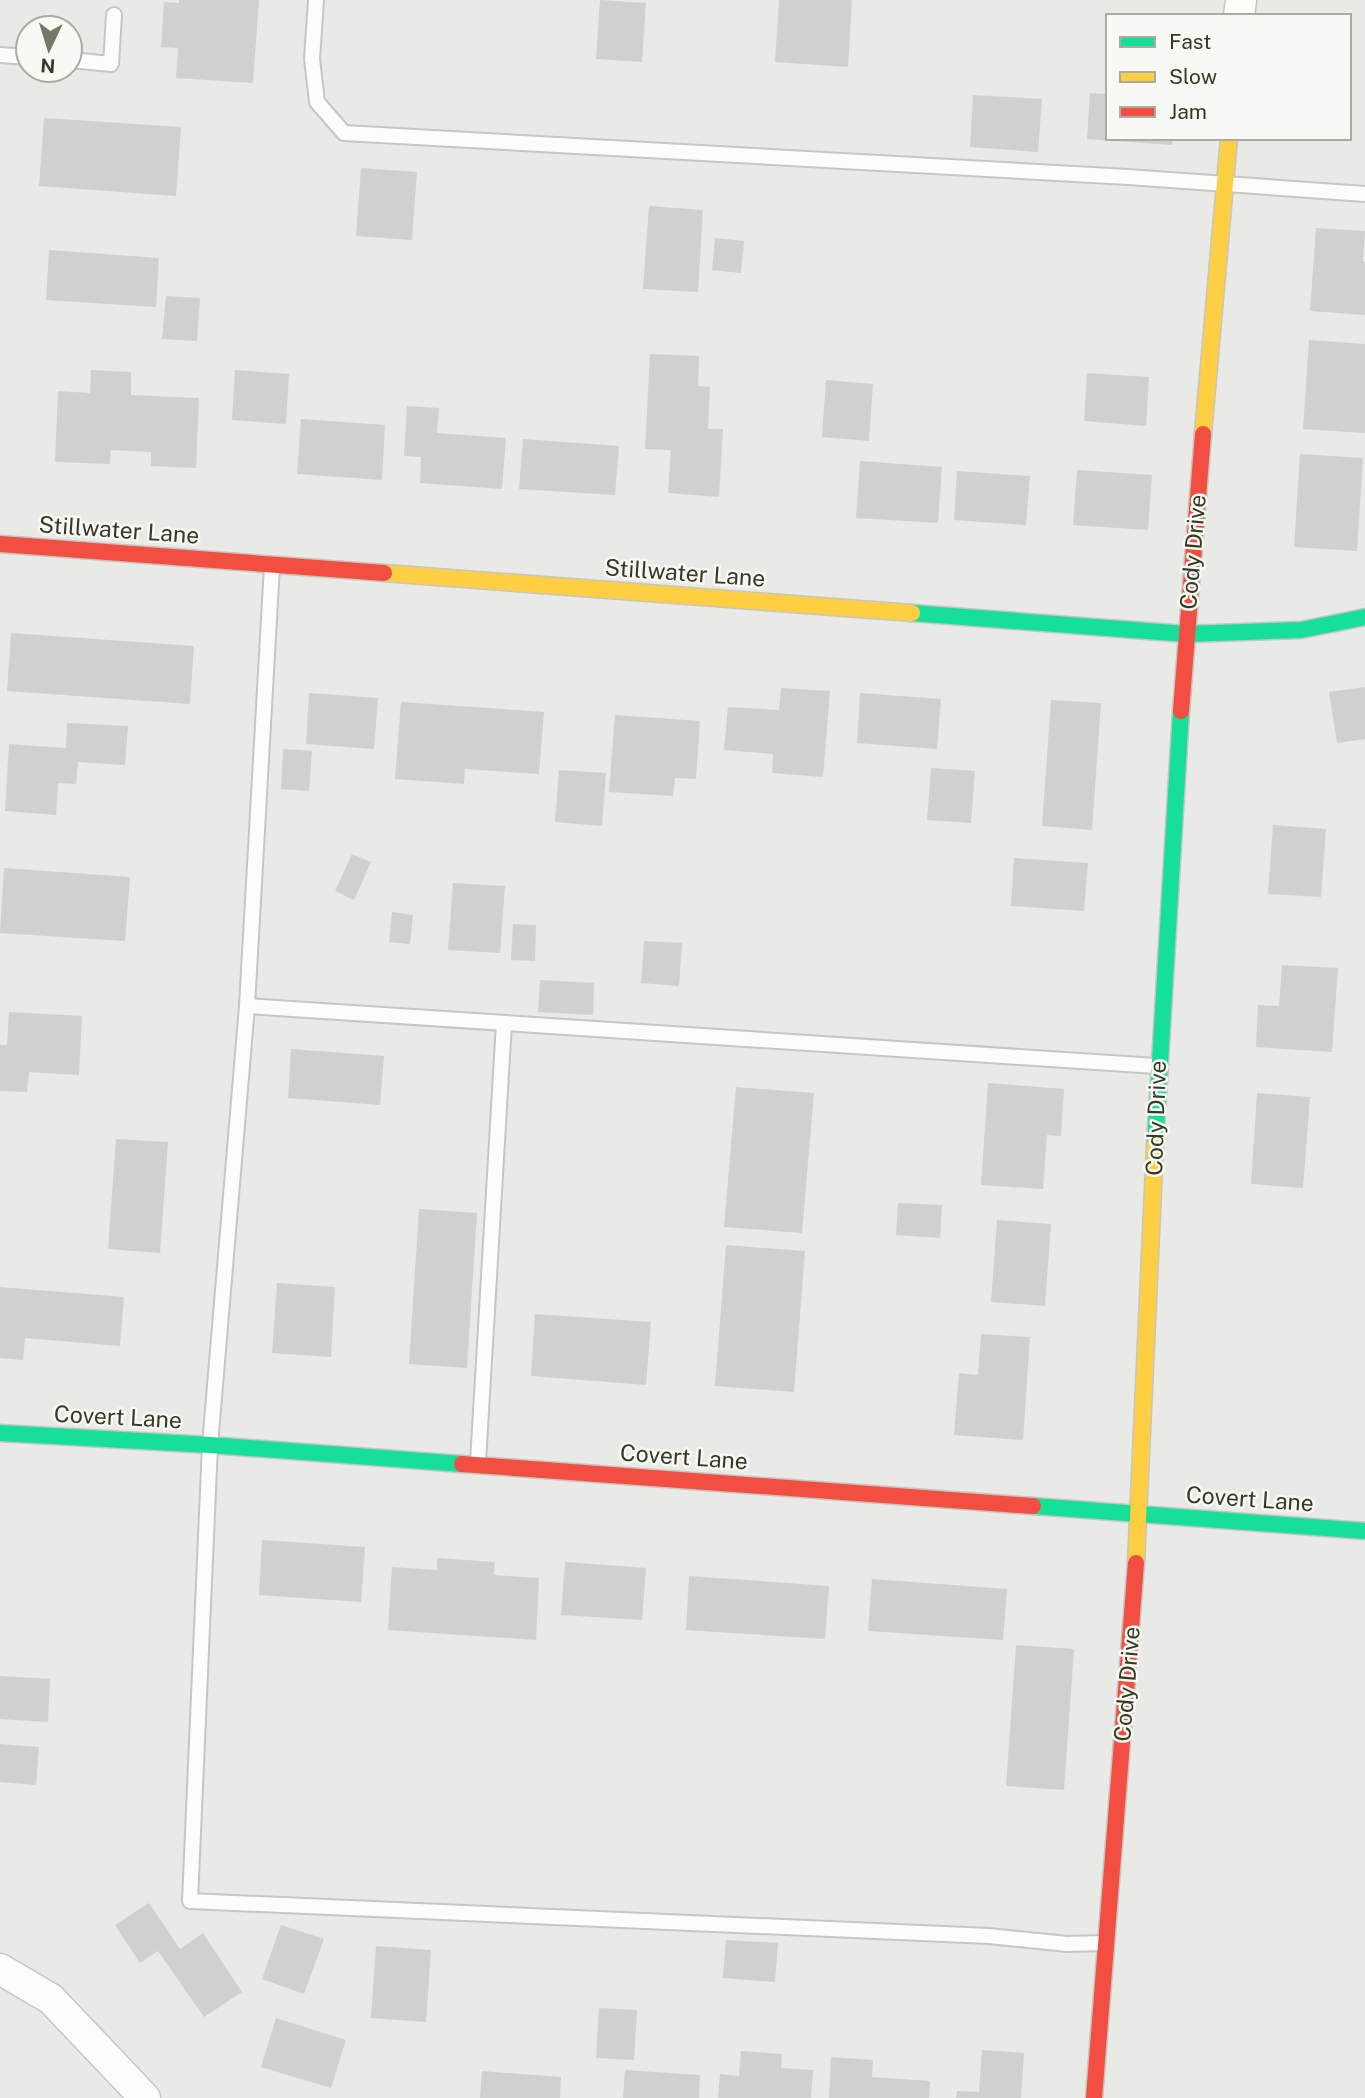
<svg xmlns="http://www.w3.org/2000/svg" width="1365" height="2098" font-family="'Public Sans',sans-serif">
	<rect width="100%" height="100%" fill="#e9e9e5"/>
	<g fill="#d0d1cc">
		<polygon points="179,0 259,0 253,83 176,78 178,48 161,47 164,2 179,3"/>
		<polygon points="600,0 646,3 642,62 596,59"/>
		<polygon points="779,0 852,0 848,67 775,62"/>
		<polygon points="1090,93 1108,94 1108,138 1173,138 1172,145 1087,139"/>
		<polygon points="973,95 1042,99 1038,152 970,147"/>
		<polygon points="44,118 181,127 176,196 39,186"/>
		<polygon points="361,168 417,172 412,240 356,236"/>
		<polygon points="649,206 703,210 698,292 643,289"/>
		<polygon points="1316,228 1365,231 1363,262 1365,262 1365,315 1310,311"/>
		<polygon points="715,238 744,241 741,273 712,270"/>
		<polygon points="49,250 159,258 156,307 46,300"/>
		<polygon points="166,296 200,298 197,341 162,339"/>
		<polygon points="1309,340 1365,344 1365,433 1303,429"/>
		<polygon points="650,354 699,356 698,386 710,387 708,429 723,429 719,497 668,493 671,450 645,449"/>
		<polygon points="91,370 131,372 131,395 199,398 196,468 151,466 151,452 111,450 110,464 55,462 58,391 90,393"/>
		<polygon points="235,370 289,374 286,424 232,420"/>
		<polygon points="1087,373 1149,377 1146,426 1084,421"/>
		<polygon points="826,380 873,384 869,441 822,437"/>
		<polygon points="407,406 439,408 437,433 506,438 502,489 420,483 421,457 404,456"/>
		<polygon points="301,419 385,425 382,480 297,474"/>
		<polygon points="523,439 619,446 615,495 519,489"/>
		<polygon points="1300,454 1363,458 1357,551 1294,547"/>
		<polygon points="860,461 942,467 938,523 856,518"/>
		<polygon points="1077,470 1152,475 1148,530 1073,525"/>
		<polygon points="957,471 1030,476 1026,525 954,520"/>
		<polygon points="11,633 194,646 190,704 7,691"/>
		<polygon points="1365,687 1365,739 1337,743 1329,692"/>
		<polygon points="781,688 830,691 823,777 772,773 773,754 724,750 728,707 779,710"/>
		<polygon points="309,693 378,698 374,749 306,744"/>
		<polygon points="860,693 941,699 937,749 857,743"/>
		<polygon points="1051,700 1101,703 1092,830 1042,826"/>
		<polygon points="401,702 544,712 539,774 465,769 464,784 395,779"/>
		<polygon points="615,715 700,721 696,779 675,778 673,796 609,792"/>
		<polygon points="67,723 128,726 125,765 78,762 76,784 58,783 56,815 5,811 9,744 66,748"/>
		<polygon points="283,749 312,751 309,791 281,789"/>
		<polygon points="931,768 975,771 971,823 927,820"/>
		<polygon points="559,770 606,773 602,826 555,822"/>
		<polygon points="1273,825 1326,829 1321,897 1268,894"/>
		<polygon points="352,854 371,862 354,900 335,891"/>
		<polygon points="1014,858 1088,863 1084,911 1011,906"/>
		<polygon points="4,868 130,877 125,941 0,933"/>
		<polygon points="453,883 505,886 500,953 448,950"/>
		<polygon points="392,912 413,915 410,944 389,942"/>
		<polygon points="513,924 536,925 535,961 511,960"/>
		<polygon points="644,941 682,943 679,986 641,983"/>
		<polygon points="1282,965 1338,968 1332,1052 1256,1047 1258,1005 1279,1006"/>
		<polygon points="540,980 594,983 593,1015 538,1012"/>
		<polygon points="9,1012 82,1016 79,1075 29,1072 27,1092 0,1091 0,1045 7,1045"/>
		<polygon points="291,1049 384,1056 380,1105 288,1098"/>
		<polygon points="988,1083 1064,1089 1061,1136 1047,1135 1043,1189 981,1185"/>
		<polygon points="736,1087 814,1093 802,1233 724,1227"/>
		<polygon points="1257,1093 1310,1097 1303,1188 1251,1184"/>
		<polygon points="116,1139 168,1142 160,1253 108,1249"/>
		<polygon points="898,1203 942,1205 940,1238 896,1235"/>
		<polygon points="419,1209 477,1213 467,1368 409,1364"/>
		<polygon points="997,1220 1051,1224 1045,1306 991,1302"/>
		<polygon points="726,1245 805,1251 794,1392 715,1386"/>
		<polygon points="277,1283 335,1287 331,1357 272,1353"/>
		<polygon points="0,1287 124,1297 120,1346 25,1338 23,1360 0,1358"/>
		<polygon points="535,1314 651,1322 646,1385 531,1376"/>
		<polygon points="981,1334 1030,1337 1023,1440 954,1435 959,1373 978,1375"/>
		<polygon points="262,1540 365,1547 361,1602 259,1595"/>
		<polygon points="437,1558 495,1562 494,1575 539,1578 536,1640 388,1630 392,1567 437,1570"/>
		<polygon points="565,1562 646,1568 642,1620 561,1615"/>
		<polygon points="689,1576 829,1586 825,1639 686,1630"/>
		<polygon points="872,1579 1007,1589 1003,1640 868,1631"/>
		<polygon points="1016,1645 1074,1649 1064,1790 1006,1786"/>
		<polygon points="0,1676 50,1679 48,1722 0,1719"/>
		<polygon points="0,1744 39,1747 36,1785 0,1782"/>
		<polygon points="149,1903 180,1949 203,1933 242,1992 204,2017 158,1951 140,1963 115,1925"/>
		<polygon points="281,1925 324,1939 304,1994 262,1979"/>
		<polygon points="726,1940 778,1943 775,1982 723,1978"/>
		<polygon points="376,1946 431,1950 426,2022 371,2018"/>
		<polygon points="599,2008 637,2010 634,2060 596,2058"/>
		<polygon points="276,2018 346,2040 331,2088 261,2067"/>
		<polygon points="982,2050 1024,2053 1021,2098 956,2098 957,2091 979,2092"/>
		<polygon points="741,2051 782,2054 781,2068 813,2070 811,2098 718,2098 720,2074 739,2076"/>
		<polygon points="831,2057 873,2060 872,2077 930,2081 929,2098 829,2098"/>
		<polygon points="625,2070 700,2075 699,2098 623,2098"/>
		<polygon points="482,2071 561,2077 560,2098 480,2098"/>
	</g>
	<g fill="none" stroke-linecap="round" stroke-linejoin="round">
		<g stroke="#c6c6c2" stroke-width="18">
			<g id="lane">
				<polyline points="316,0 312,59 317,102 344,133 1128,177 1365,194"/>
				<polyline points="0,55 28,57"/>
				<polyline points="70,60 111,64 114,15"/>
				<polyline points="272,566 247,1006 210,1445 190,1901 989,1936 1067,1944 1105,1943"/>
				<polyline points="247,1006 1156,1066"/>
				<polyline points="478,1462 504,1023"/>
			</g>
		</g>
		<g stroke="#c6c6c2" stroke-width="33">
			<g id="street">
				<polyline points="1239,16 1241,0"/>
				<polyline points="0,1969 51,1999 145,2098"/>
			</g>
		</g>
		<g stroke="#c6c6c1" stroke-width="19">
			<g id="fast">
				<polyline points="912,613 1186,634 1301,630 1365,617"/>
				<polyline points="1155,1145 1181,711"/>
				<polyline points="0,1433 210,1445 462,1464"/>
				<polyline points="1033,1506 1365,1531"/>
			</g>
		</g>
		<g stroke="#c6c6c1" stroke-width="19">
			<g id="slow">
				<polyline points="1203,434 1229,138"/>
				<polyline points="384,573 912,613"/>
				<polyline points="1136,1563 1155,1145"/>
			</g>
		</g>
		<g stroke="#c6c6c1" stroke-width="19">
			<g id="jam">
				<polyline points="0,544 384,573"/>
				<polyline points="1181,711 1203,434"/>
				<polyline points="462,1464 1033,1506"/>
				<polyline points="1094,2098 1136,1563"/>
			</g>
		</g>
		<use href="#lane" stroke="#fcfcfb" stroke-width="14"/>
		<use href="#street" stroke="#fcfcfb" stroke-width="30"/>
		<use href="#fast" stroke="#16e098" stroke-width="16"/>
		<use href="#slow" stroke="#ffcf43" stroke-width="16"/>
		<use href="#jam" stroke="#f24e42" stroke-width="16"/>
	</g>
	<g text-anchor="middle" stroke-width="5" stroke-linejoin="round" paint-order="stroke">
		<g font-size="23" fill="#343b25" stroke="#f8f8f4">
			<text transform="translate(119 530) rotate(4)" y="8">Stillwater Lane</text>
			<text transform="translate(1193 552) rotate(-85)" y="8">Cody Drive</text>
			<text transform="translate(685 573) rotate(4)" y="8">Stillwater Lane</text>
			<text transform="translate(1156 1118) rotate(-88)" y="8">Cody Drive</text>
			<text transform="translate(118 1417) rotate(3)" y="8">Covert Lane</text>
			<text transform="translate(684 1457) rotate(4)" y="8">Covert Lane</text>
			<text transform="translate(1250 1499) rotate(4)" y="8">Covert Lane</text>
			<text transform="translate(1127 1684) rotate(-85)" y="8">Cody Drive</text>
		</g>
	</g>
	<rect x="1106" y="14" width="245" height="126" fill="#f8f8f4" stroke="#aaaca1" stroke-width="2"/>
	<rect x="1120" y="37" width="35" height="10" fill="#16e098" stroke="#aaaca1" stroke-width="2"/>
	<text x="1169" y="49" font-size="21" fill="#343b25">Fast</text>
	<rect x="1120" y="72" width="35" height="10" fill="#ffcf43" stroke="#aaaca1" stroke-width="2"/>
	<text x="1169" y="84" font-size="21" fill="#343b25">Slow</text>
	<rect x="1120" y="107" width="35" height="10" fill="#f24e42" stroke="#aaaca1" stroke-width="2"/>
	<text x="1169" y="119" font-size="21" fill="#343b25">Jam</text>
	<g transform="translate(49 49) rotate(184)"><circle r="33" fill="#f8f8f4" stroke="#aaaca1" stroke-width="2"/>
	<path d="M0-5L12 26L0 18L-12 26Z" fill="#737868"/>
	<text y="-10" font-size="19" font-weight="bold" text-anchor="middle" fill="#343b25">N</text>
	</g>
</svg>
